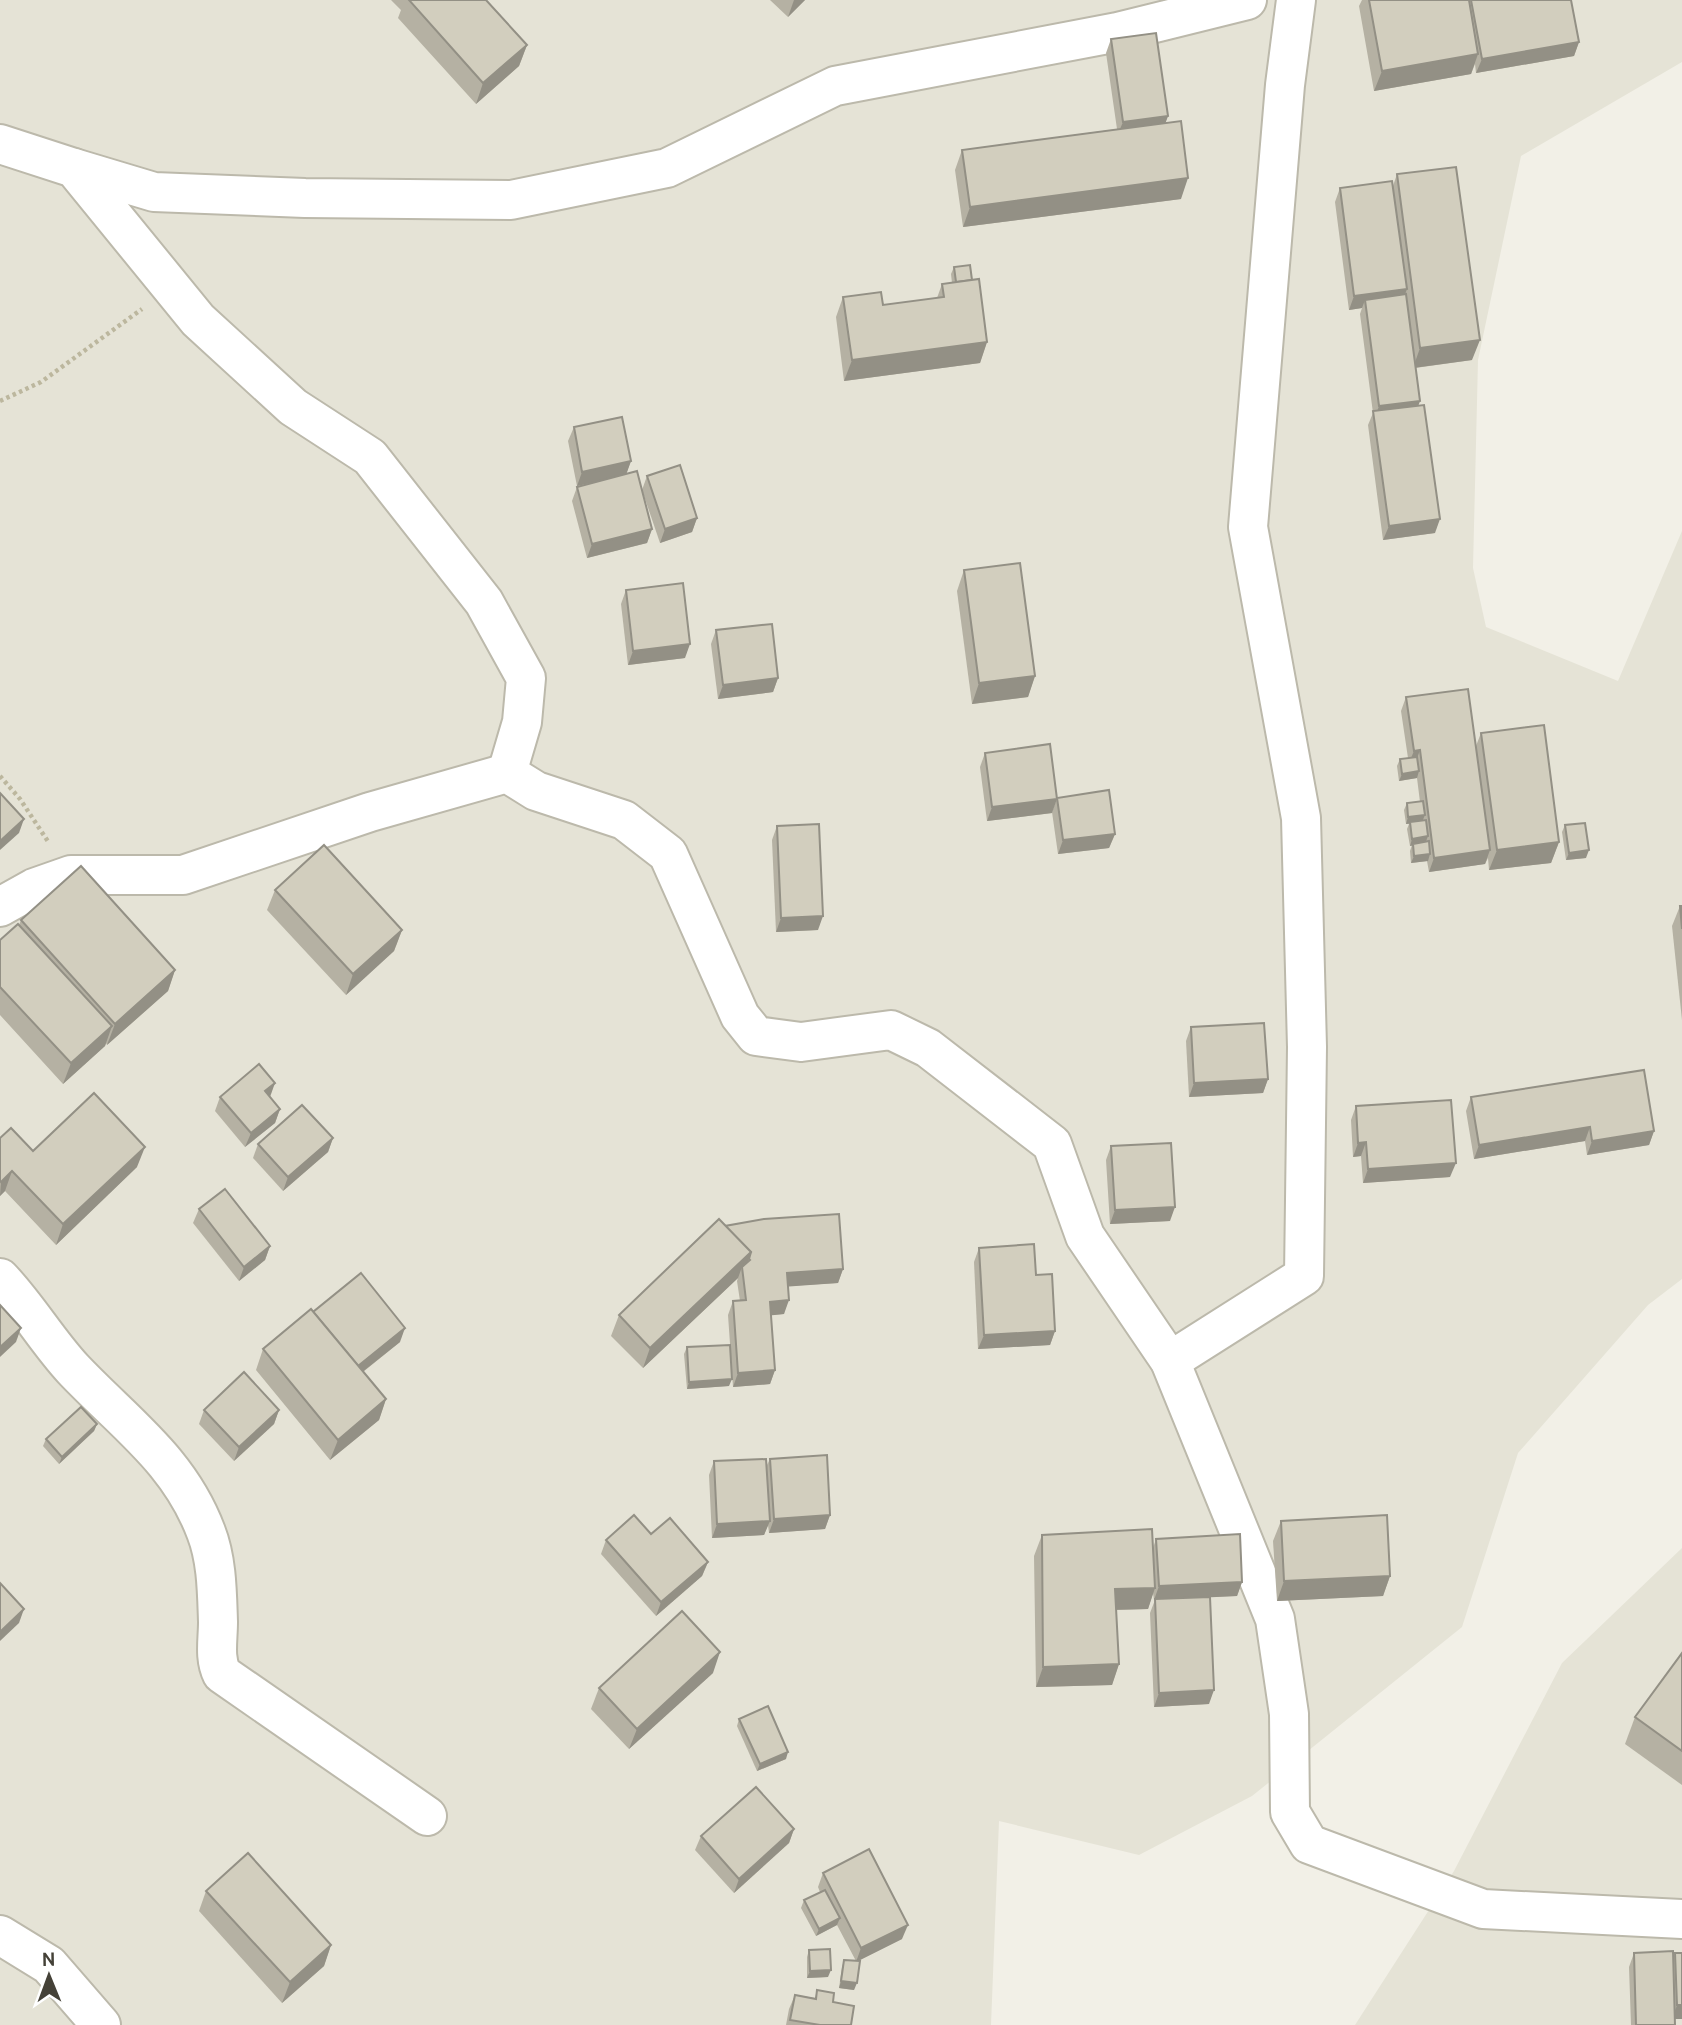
<svg xmlns="http://www.w3.org/2000/svg" width="1682" height="2025" font-family="Cabin,sans-serif">
	<rect width="100%" height="100%" fill="#f2f0e7"/>
	<g fill="#e5e3d6">
		<polygon points="0,0 1682,0 1682,62 1521,156 1478,360 1473,568 1486,627 1618,681 1682,531 1682,1279 1648,1305 1518,1453 1462,1627 1252,1796 1139,1855 999,1821 991,2025 0,2025"/>
		<polygon points="1682,1548 1682,2025 1355,2025 1454,1871 1562,1663"/>
	</g>
	<g fill="none" stroke-linecap="round" stroke-linejoin="round">
		<g stroke="#bcb9ab" stroke-width="42">
			<g id="minor">
				<polyline points="0,144 74,168 198,320 293,407 370,457 484,602 526,678 522,722 507,773"/>
				<polyline points="74,168 154,192 305,198 511,200 667,168 835,86 1118,32 1247,0"/>
				<polyline points="0,907 34,888 71,875 183,875 370,812 507,773 536,791 624,820 668,854 740,1016 756,1036 801,1042 891,1030 928,1048 1052,1144 1085,1236 1170,1361 1275,1619 1289,1714 1290,1812 1309,1844 1483,1909 1682,1919"/>
				<path d="M 0,1278 C 27,1306 47,1341 73,1369 C 124,1423 179,1460 206,1532 C 217,1560 217,1593 218,1622 C 218,1640 214,1658 222,1674 L 427,1816"/>
				<polyline points="1170,1361 1304,1276 1307,1047 1301,818 1248,527 1285,85 1296,0"/>
				<polyline points="0,1935 49,1965 101,2025"/>
			</g>
		</g>
		<g stroke="#bcb79e" stroke-width="4.5" stroke-dasharray="3.5 3.5" stroke-linecap="butt">
			<polyline points="0,401 41,382 142,309"/>
			<polyline points="0,776 20,799 49,843"/>
		</g>
		<use href="#minor" stroke="#fff" stroke-width="38"/>
	</g>
	<g fill="#b5b1a3">
		<polygon points="391,0 486,0 527,45 519,66 476,104 398,18 401,10"/>
		<polygon points="770,0 805,0 788,17"/>
		<polygon points="1362,0 1571,0 1579,42 1574,56 1476,73 1475,64 1471,74 1374,91 1359,6"/>
		<polygon points="1111,39 1168,116 1165,123 1181,199 963,227 955,170 962,150 1117,129 1106,53"/>
		<polygon points="1397,174 1472,360 1415,368 1420,401 1418,405 1435,533 1383,540 1368,425 1373,413 1360,314 1362,308 1349,310 1335,202 1340,188 1393,186"/>
		<polygon points="954,267 972,280 987,342 980,363 844,381 836,317 843,297 883,305 937,298 942,284 952,283 951,274"/>
		<polygon points="574,427 631,461 626,474 652,529 647,543 587,558 572,501 577,487 599,481 577,486 568,441"/>
		<polygon points="647,476 697,518 692,532 660,543 642,490"/>
		<polygon points="964,570 1035,676 1028,697 972,704 957,591"/>
		<polygon points="626,590 685,658 628,665 621,604"/>
		<polygon points="716,630 778,678 773,692 718,699 711,644"/>
		<polygon points="1406,697 1476,746 1481,733 1559,842 1551,863 1489,870 1488,858 1485,864 1429,872 1427,861 1411,863 1410,851 1412,845 1410,846 1407,829 1409,824 1406,824 1404,810 1407,803 1420,802 1417,778 1399,781 1397,766 1400,759 1408,758 1401,711"/>
		<polygon points="985,753 1052,813 987,821 980,767"/>
		<polygon points="1057,798 1115,834 1109,848 1058,854 1052,812"/>
		<polygon points="1565,825 1586,858 1566,860 1562,832"/>
		<polygon points="777,826 818,930 776,932 772,840"/>
		<polygon points="275,890 402,930 394,951 346,995 267,910"/>
		<polygon points="1680,906 1682,906 1682,1020 1672,926"/>
		<polygon points="21,920 175,970 168,991 107,1045 106,1043 105,1046 63,1084 0,1015 0,940 19,925"/>
		<polygon points="1191,1027 1268,1079 1263,1093 1189,1097 1186,1041"/>
		<polygon points="220,1097 270,1097 280,1109 275,1123 245,1147 215,1111"/>
		<polygon points="1471,1097 1654,1131 1649,1145 1587,1155 1585,1141 1474,1159 1466,1111"/>
		<polygon points="1356,1106 1450,1177 1363,1183 1361,1156 1353,1157 1351,1120"/>
		<polygon points="0,1138 33,1151 137,1167 56,1245 5,1191 0,1196"/>
		<polygon points="333,1138 328,1152 283,1191 253,1158 258,1144"/>
		<polygon points="1111,1146 1170,1221 1110,1224 1106,1160"/>
		<polygon points="199,1209 270,1246 265,1260 239,1281 193,1223"/>
		<polygon points="725,1226 843,1269 838,1283 788,1286 784,1314 771,1315 775,1370 770,1384 733,1387 728,1315 733,1301 740,1301 737,1281 738,1278 643,1368 611,1336 619,1315"/>
		<polygon points="979,1248 1036,1275 1055,1331 1050,1345 978,1349 974,1262"/>
		<polygon points="313,1312 400,1342 363,1372 386,1399 379,1420 330,1460 256,1370 263,1349"/>
		<polygon points="687,1347 729,1386 687,1389 684,1354"/>
		<polygon points="204,1410 279,1410 274,1424 234,1461 199,1424"/>
		<polygon points="97,1424 94,1431 59,1464 43,1446 46,1439"/>
		<polygon points="770,1459 830,1515 825,1529 769,1533 768,1525 764,1535 712,1538 709,1475 714,1461 766,1467"/>
		<polygon points="1281,1521 1390,1576 1383,1596 1277,1601 1273,1541"/>
		<polygon points="1042,1535 1153,1548 1156,1539 1242,1582 1237,1596 1208,1597 1209,1704 1154,1707 1150,1613 1155,1600 1154,1600 1153,1593 1148,1609 1116,1610 1119,1664 1112,1685 1036,1687 1034,1556"/>
		<polygon points="606,1540 708,1562 702,1576 656,1616 601,1554"/>
		<polygon points="1682,1653 1682,1785 1625,1744 1635,1717"/>
		<polygon points="713,1673 629,1749 591,1709 599,1688"/>
		<polygon points="739,1719 786,1759 757,1771 737,1726"/>
		<polygon points="794,1829 789,1843 734,1893 695,1850 701,1836"/>
		<polygon points="823,1873 902,1939 858,1961 854,1990 839,1988 842,1967 844,1960 856,1961 837,1925 816,1936 801,1908 804,1900 820,1892 818,1887"/>
		<polygon points="206,1891 331,1945 324,1966 282,2003 199,1911"/>
		<polygon points="809,1950 828,1977 807,1978 807,1957"/>
		<polygon points="1634,1953 1673,1959 1675,1953 1682,1953 1682,2019 1675,2019 1675,2025 1631,2025 1629,1967"/>
		<polygon points="817,1990 833,2002 851,2025 786,2025 789,2009 795,1995 815,1998"/>
	</g>
	<g fill="#939085">
		<polygon points="794,0 805,0 788,17"/>
		<polygon points="1579,42 1574,56 1476,73 1482,59"/>
		<polygon points="527,45 519,66 476,104 483,83"/>
		<polygon points="1478,54 1471,74 1374,91 1382,71"/>
		<polygon points="1168,116 1163,130 1117,136 1123,122"/>
		<polygon points="1188,178 1181,199 963,227 970,207"/>
		<polygon points="1407,289 1402,303 1365,300 1362,308 1349,310 1354,296"/>
		<polygon points="1480,340 1472,360 1413,368 1420,348"/>
		<polygon points="987,342 980,363 844,381 852,360"/>
		<polygon points="1420,401 1415,415 1374,420 1379,406"/>
		<polygon points="631,461 626,475 577,486 582,472"/>
		<polygon points="697,518 692,532 660,543 665,529"/>
		<polygon points="1440,519 1435,533 1383,540 1389,526"/>
		<polygon points="652,529 647,543 587,558 592,544"/>
		<polygon points="690,644 685,658 628,665 633,651"/>
		<polygon points="1035,676 1028,697 972,704 979,683"/>
		<polygon points="778,678 773,692 718,699 723,685"/>
		<polygon points="1420,750 1415,764 1408,765 1414,751"/>
		<polygon points="1419,771 1417,778 1399,781 1402,774"/>
		<polygon points="1057,799 1052,813 987,821 992,807"/>
		<polygon points="1425,815 1422,822 1406,824 1408,817"/>
		<polygon points="24,819 19,833 0,850 0,841"/>
		<polygon points="1115,834 1109,848 1058,854 1063,840"/>
		<polygon points="1428,836 1425,844 1410,846 1412,839"/>
		<polygon points="1559,842 1551,863 1489,870 1497,850"/>
		<polygon points="1490,850 1485,864 1429,872 1434,858"/>
		<polygon points="1589,850 1586,858 1566,860 1569,853"/>
		<polygon points="1430,854 1428,861 1411,863 1414,856"/>
		<polygon points="823,916 818,930 776,932 781,918"/>
		<polygon points="402,930 394,951 346,995 353,974"/>
		<polygon points="175,970 168,991 107,1045 115,1024"/>
		<polygon points="112,1026 105,1046 63,1084 71,1063"/>
		<polygon points="1268,1079 1263,1093 1189,1097 1194,1083"/>
		<polygon points="275,1083 270,1097 265,1091"/>
		<polygon points="280,1109 275,1123 245,1147 251,1133"/>
		<polygon points="1590,1127 1585,1141 1474,1159 1479,1145"/>
		<polygon points="1654,1131 1649,1145 1587,1155 1592,1141"/>
		<polygon points="333,1138 328,1152 283,1191 288,1177"/>
		<polygon points="1366,1142 1361,1156 1353,1157 1358,1143"/>
		<polygon points="145,1147 137,1167 56,1245 63,1224"/>
		<polygon points="1456,1163 1450,1177 1363,1183 1368,1169"/>
		<polygon points="12,1171 5,1191 0,1196 1,1182"/>
		<polygon points="1175,1207 1170,1221 1110,1224 1115,1210"/>
		<polygon points="270,1246 265,1260 239,1281 244,1267"/>
		<polygon points="751,1252 744,1273 742,1267 738,1278 643,1368 650,1348"/>
		<polygon points="843,1269 838,1283 782,1287 787,1273"/>
		<polygon points="789,1300 784,1314 765,1316 770,1302"/>
		<polygon points="21,1328 16,1342 0,1357 0,1347"/>
		<polygon points="405,1328 400,1342 351,1381 356,1367"/>
		<polygon points="1055,1331 1050,1345 978,1349 984,1335"/>
		<polygon points="775,1370 770,1384 733,1387 738,1373"/>
		<polygon points="732,1379 729,1386 687,1389 689,1382"/>
		<polygon points="386,1399 379,1420 330,1460 338,1440"/>
		<polygon points="279,1410 274,1424 234,1461 239,1447"/>
		<polygon points="97,1424 94,1431 59,1464 62,1457"/>
		<polygon points="830,1515 825,1529 769,1533 774,1519"/>
		<polygon points="770,1521 764,1535 712,1538 717,1524"/>
		<polygon points="708,1562 702,1576 656,1616 661,1602"/>
		<polygon points="1390,1576 1383,1596 1277,1601 1284,1581"/>
		<polygon points="1242,1582 1237,1596 1154,1600 1159,1586"/>
		<polygon points="1155,1588 1148,1609 1108,1610 1115,1589"/>
		<polygon points="24,1609 19,1623 0,1641 0,1632"/>
		<polygon points="720,1652 713,1673 629,1749 637,1729"/>
		<polygon points="1119,1664 1112,1685 1036,1687 1043,1667"/>
		<polygon points="1214,1690 1209,1704 1154,1707 1159,1693"/>
		<polygon points="788,1752 786,1759 757,1771 760,1764"/>
		<polygon points="794,1829 789,1843 734,1893 739,1879"/>
		<polygon points="840,1918 837,1925 816,1936 819,1929"/>
		<polygon points="908,1925 902,1939 856,1962 861,1948"/>
		<polygon points="331,1945 324,1966 282,2003 290,1982"/>
		<polygon points="831,1970 828,1977 807,1978 810,1971"/>
		<polygon points="841,1981 857,1983 854,1990 839,1988"/>
		<polygon points="1677,2005 1682,2005 1682,2019 1672,2019"/>
	</g>
	<g fill="#d2cebe" stroke="#939085" stroke-width="2">
		<polygon points="409,0 486,0 527,45 483,83"/>
		<polygon points="1369,0 1469,0 1478,54 1382,71"/>
		<polygon points="1471,0 1571,0 1579,42 1482,59"/>
		<polygon points="1156,33 1168,116 1123,122 1111,39"/>
		<polygon points="1181,121 1188,178 970,207 962,150"/>
		<polygon points="1456,167 1480,340 1420,348 1397,174"/>
		<polygon points="1392,181 1407,289 1354,296 1340,188"/>
		<polygon points="970,265 972,280 956,282 954,267"/>
		<polygon points="979,279 987,342 852,360 843,297 881,292 883,305 944,297 942,284"/>
		<polygon points="1406,294 1420,401 1379,406 1365,300"/>
		<polygon points="1424,405 1440,519 1389,526 1373,411"/>
		<polygon points="622,417 631,461 582,472 574,427"/>
		<polygon points="680,465 697,518 665,529 647,476"/>
		<polygon points="637,471 652,529 592,544 577,487"/>
		<polygon points="1020,563 1035,676 979,683 964,570"/>
		<polygon points="683,583 690,644 633,651 626,590"/>
		<polygon points="772,624 778,678 723,685 716,630"/>
		<polygon points="1468,689 1490,850 1434,858 1420,750 1414,751 1406,697"/>
		<polygon points="1544,725 1559,842 1497,850 1481,733"/>
		<polygon points="1050,744 1057,799 992,807 985,753"/>
		<polygon points="1417,757 1419,771 1402,774 1400,759"/>
		<polygon points="1109,790 1115,834 1063,840 1057,798"/>
		<polygon points="0,793 24,819 0,841"/>
		<polygon points="1423,801 1425,815 1408,817 1407,803"/>
		<polygon points="1426,820 1428,836 1412,839 1410,822"/>
		<polygon points="1585,823 1589,850 1569,853 1565,825"/>
		<polygon points="819,824 823,916 781,918 777,826"/>
		<polygon points="1429,841 1430,854 1414,856 1413,844"/>
		<polygon points="324,845 402,930 353,974 275,890"/>
		<polygon points="81,866 175,970 115,1024 21,920"/>
		<polygon points="1680,906 1682,906 1682,929"/>
		<polygon points="18,924 112,1026 71,1063 0,987 0,940"/>
		<polygon points="1264,1023 1268,1079 1194,1083 1191,1027"/>
		<polygon points="259,1064 275,1083 265,1091 280,1109 251,1133 220,1097"/>
		<polygon points="1644,1070 1654,1131 1592,1141 1590,1127 1479,1145 1471,1097"/>
		<polygon points="94,1093 145,1147 63,1224 12,1171 1,1182 0,1181 0,1138 11,1128 33,1151"/>
		<polygon points="1451,1100 1456,1163 1368,1169 1366,1142 1358,1143 1356,1106"/>
		<polygon points="302,1105 333,1138 288,1177 258,1144"/>
		<polygon points="1171,1143 1175,1207 1115,1210 1111,1146"/>
		<polygon points="225,1189 270,1246 244,1267 199,1209"/>
		<polygon points="839,1214 843,1269 787,1273 789,1300 770,1302 775,1370 738,1373 733,1301 746,1300 742,1267 750,1260 749,1259 751,1252 725,1226 764,1219"/>
		<polygon points="719,1219 751,1252 650,1348 619,1315"/>
		<polygon points="1034,1244 1036,1275 1052,1274 1055,1331 984,1335 979,1248"/>
		<polygon points="361,1273 405,1328 358,1366 313,1312"/>
		<polygon points="0,1305 21,1328 0,1347"/>
		<polygon points="311,1309 386,1399 338,1440 263,1349"/>
		<polygon points="730,1345 732,1379 689,1382 687,1347"/>
		<polygon points="244,1372 279,1410 239,1447 204,1410"/>
		<polygon points="81,1407 97,1424 62,1457 46,1439"/>
		<polygon points="827,1455 830,1515 774,1519 770,1459"/>
		<polygon points="766,1459 770,1521 717,1524 714,1461"/>
		<polygon points="634,1515 651,1534 670,1518 708,1562 661,1602 606,1540"/>
		<polygon points="1387,1515 1390,1576 1284,1581 1281,1521"/>
		<polygon points="1152,1529 1155,1588 1115,1589 1119,1664 1043,1667 1042,1535"/>
		<polygon points="1240,1534 1242,1582 1159,1586 1156,1539"/>
		<polygon points="0,1583 24,1609 0,1632"/>
		<polygon points="1210,1597 1214,1690 1159,1693 1155,1599"/>
		<polygon points="682,1611 720,1652 637,1729 599,1688"/>
		<polygon points="1682,1653 1682,1751 1635,1717"/>
		<polygon points="768,1706 788,1752 760,1764 739,1719"/>
		<polygon points="756,1787 794,1829 739,1879 701,1836"/>
		<polygon points="869,1849 908,1925 861,1948 823,1873"/>
		<polygon points="248,1853 331,1945 290,1982 206,1891"/>
		<polygon points="825,1890 840,1918 819,1929 804,1900"/>
		<polygon points="830,1949 831,1970 810,1971 809,1950"/>
		<polygon points="1673,1951 1675,2025 1636,2025 1634,1953"/>
		<polygon points="1675,1953 1682,1953 1682,2005 1677,2005"/>
		<polygon points="844,1960 860,1961 857,1983 841,1981"/>
		<polygon points="817,1990 834,1993 833,2002 854,2006 851,2025 820,2025 790,2020 795,1995 816,1999"/>
	</g>
	<g transform="translate(49 1976) rotate(359)" stroke="#ffffff" stroke-width="5" paint-order="stroke">
	<path d="M0-5L12 26L0 18L-12 26Z" fill="#444137"/>
	<text y="-10" font-size="19" font-weight="bold" text-anchor="middle" fill="#444137">N</text>
	</g>
</svg>
